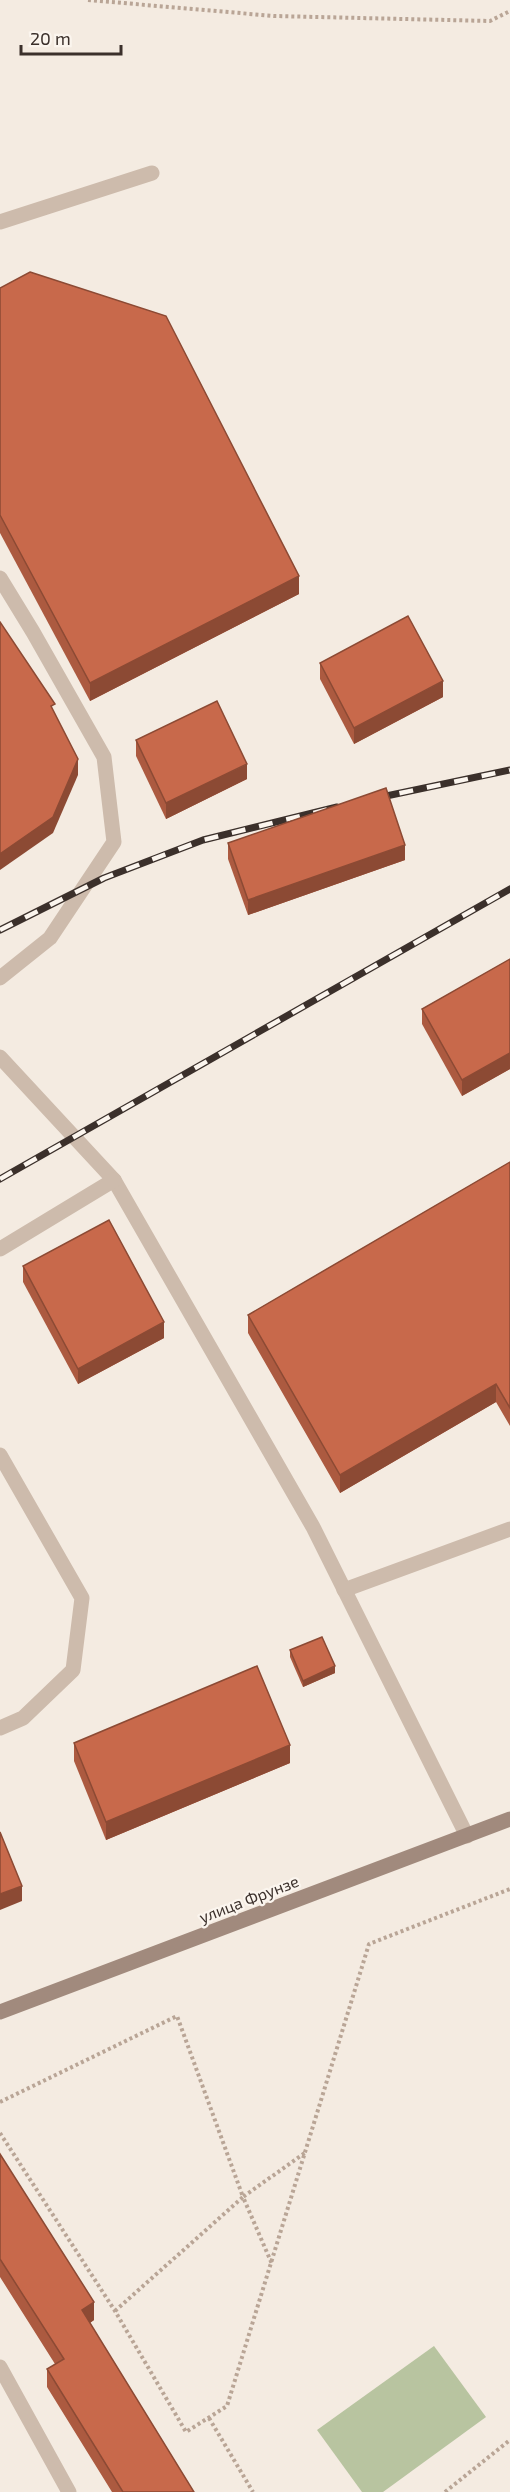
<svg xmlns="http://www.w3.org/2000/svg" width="510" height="2492" font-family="'Exo 2',sans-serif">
	<rect width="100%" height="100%" fill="#f4ebe1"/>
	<polygon fill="#b8c4a0" points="434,2346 486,2417 383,2492 362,2492 317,2430"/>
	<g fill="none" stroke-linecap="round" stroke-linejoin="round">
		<g stroke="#b9a596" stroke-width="4" stroke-dasharray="3 3" stroke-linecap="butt">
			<polyline points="88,0 274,16 490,21 510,11"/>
			<polyline points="0,2102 177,2016 243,2197 306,2152"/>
			<polyline points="0,2133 115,2311 186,2432 227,2406 369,1944 510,1889"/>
			<polyline points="115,2311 243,2197 272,2264"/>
			<polyline points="209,2418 253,2492"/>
			<polyline points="445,2492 510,2440"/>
		</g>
		<g stroke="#cdbbac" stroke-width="15">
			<polyline points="0,222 152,173"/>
			<polyline points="0,578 33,632 104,757 114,842 50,938 0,978"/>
			<polyline points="0,1057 114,1180 313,1527 467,1836"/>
			<polyline points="0,1249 114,1180"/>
			<polyline points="0,1455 82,1598 73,1670 23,1718 0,1728"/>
			<polyline points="344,1590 510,1529"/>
			<polyline points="0,2367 69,2492"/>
		</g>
		<polyline stroke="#a18a7d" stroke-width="15" points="0,2012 510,1819"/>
		<g stroke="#3b302b" stroke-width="7">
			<g id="rail">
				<polyline points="372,799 510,770"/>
				<polyline points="0,930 104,878 203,840 337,807"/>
				<polyline points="0,1179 510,889"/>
			</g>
		</g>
		<use href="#rail" stroke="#fbf5ee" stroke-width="4.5" stroke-dasharray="14" stroke-linecap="butt"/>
	</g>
	<g fill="#ac5a40">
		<polygon points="0,288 299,594 90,701 0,533"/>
		<polygon points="320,663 443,697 354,744 320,679"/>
		<polygon points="136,740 247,779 166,819 136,756"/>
		<polygon points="228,843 405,860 248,915 228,859"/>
		<polygon points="510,959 510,1069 462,1096 422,1024 422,1009"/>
		<polygon points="510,1162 510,1426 496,1402 340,1493 248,1333 248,1315"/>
		<polygon points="23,1266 164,1338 78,1384 23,1282"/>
		<polygon points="290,1650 335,1673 303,1687 290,1657"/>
		<polygon points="74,1743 290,1763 106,1840 74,1761"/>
		<polygon points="0,2154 94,2320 90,2323 194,2492 112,2492 47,2387 47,2369 55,2364 0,2277"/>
	</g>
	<g fill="#8c4a34">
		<polygon points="299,576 299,594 90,701 90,683"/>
		<polygon points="443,681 443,697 354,744 354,728"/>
		<polygon points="78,759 78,775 53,833 0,870 0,854"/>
		<polygon points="247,764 247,779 166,819 166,803"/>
		<polygon points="405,845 405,860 248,915 248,900"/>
		<polygon points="510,1053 510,1069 462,1096 462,1080"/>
		<polygon points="164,1322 164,1338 78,1384 78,1369"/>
		<polygon points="496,1384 496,1402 340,1493 340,1475"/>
		<polygon points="335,1666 335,1673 303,1687 303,1681"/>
		<polygon points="290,1745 290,1763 106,1840 106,1822"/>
		<polygon points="22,1886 22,1901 0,1910 0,1894"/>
		<polygon points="94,2302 94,2320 82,2328 82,2310"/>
	</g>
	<g fill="#c8694b" stroke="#8c4a34" stroke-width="1.5">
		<polygon points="30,272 166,316 299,576 90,683 0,515 0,288"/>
		<polygon points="408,616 443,681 354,728 320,663"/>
		<polygon points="0,622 55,704 51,706 78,759 53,817 0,854"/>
		<polygon points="217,701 247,764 166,803 136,740"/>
		<polygon points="386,788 405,845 248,900 228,843"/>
		<polygon points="510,959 510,1053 462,1080 422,1009"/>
		<polygon points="510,1162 510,1408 496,1384 340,1475 248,1315"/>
		<polygon points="109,1220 164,1322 78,1369 23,1266"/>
		<polygon points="322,1637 335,1666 303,1681 290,1650"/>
		<polygon points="257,1666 290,1745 106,1822 74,1743"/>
		<polygon points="0,1832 22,1886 0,1894"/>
		<polygon points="0,2154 94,2302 82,2310 194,2492 123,2492 47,2369 64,2359 0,2259"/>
	</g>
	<g text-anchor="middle" stroke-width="4.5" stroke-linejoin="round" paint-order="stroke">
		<g font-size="16" fill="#3b302b" stroke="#fbf5ee">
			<text transform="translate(249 1899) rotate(-21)" y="6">улица Фрунзе</text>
		</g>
	</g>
	<path d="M21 45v9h100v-9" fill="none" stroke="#3b302b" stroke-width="3"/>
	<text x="30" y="45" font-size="18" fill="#3b302b" stroke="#fbf5ee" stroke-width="4.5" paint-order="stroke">20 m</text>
</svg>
